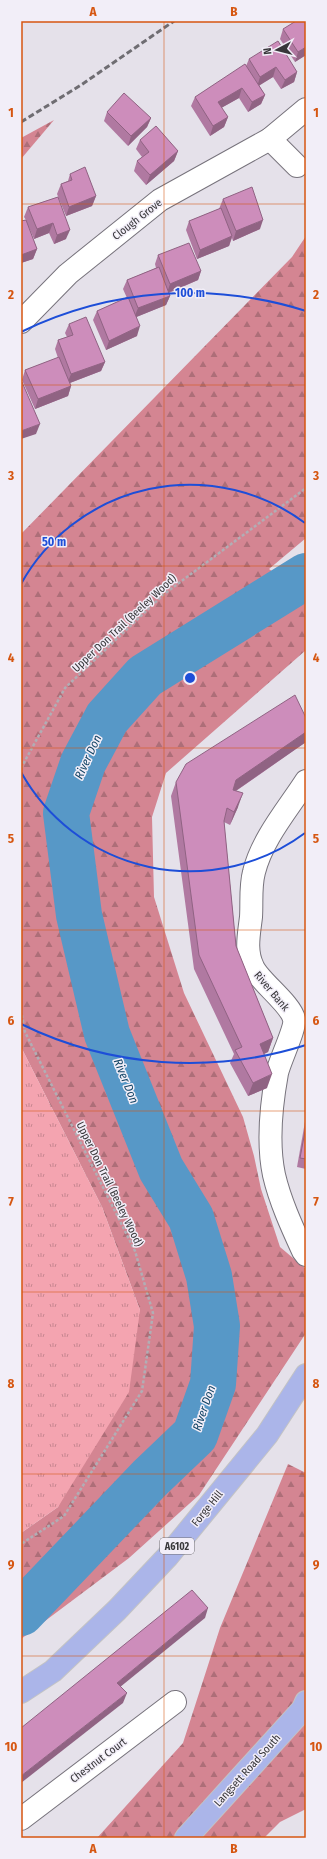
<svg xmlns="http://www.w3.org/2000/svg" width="327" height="1859" font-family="'Fira Sans Condensed',sans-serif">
	<defs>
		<pattern id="forest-firs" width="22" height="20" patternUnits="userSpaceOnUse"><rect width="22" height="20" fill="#d48592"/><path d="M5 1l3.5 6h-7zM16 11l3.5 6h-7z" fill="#ad6e78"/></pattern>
		<pattern id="park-tufts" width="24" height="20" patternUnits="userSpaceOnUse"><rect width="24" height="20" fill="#f4a4b0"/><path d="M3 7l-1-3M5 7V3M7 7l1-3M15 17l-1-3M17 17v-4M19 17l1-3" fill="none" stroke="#c78690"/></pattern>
	</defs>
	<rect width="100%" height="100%" fill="#e5e1ea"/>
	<g fill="url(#forest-firs)">
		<polygon points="54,120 21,159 21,138"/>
		<polygon points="306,236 306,538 269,569 306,596 306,650 166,773 152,817 154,897 184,993 243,1117 254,1156 261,1189 280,1247 306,1269 306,1333 199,1495 129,1558 21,1639 21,1533 58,1507 140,1310 102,1207 21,1047 21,534 292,257"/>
		<polygon points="288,1464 306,1473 306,1809 280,1822 264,1838 97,1838 183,1743 220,1628"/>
	</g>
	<polygon fill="url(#park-tufts)" points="21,1047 102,1207 140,1310 129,1392 58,1507 21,1533"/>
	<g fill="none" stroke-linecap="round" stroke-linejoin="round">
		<polyline stroke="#5798c7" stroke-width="46" points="21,1613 150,1478 195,1435 213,1384 217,1326 209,1276 191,1218 161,1169 107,1034 79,915 66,813 83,763 107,718 145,676 306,576"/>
		<g stroke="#77737c" stroke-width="24">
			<g id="minor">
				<polyline points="270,139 297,166"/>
				<polyline points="21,322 68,274 160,200 270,139 306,109"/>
				<path d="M 306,781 C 288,809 262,839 254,872 C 250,887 252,902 251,917 C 249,934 245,951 253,967 C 259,981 291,1004 294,1019 C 296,1028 280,1060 277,1073 C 271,1106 267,1142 274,1175 C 280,1201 292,1227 303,1251 L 306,1255"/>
				<polyline points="21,1819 175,1702"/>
			</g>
		</g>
		<g stroke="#c3c3c4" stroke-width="24">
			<g id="primary">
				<polyline points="21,1692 53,1671 117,1610 168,1556 267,1435 306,1375"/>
				<polyline points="186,1838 303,1709 306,1702"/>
			</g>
		</g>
		<g stroke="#b1aeb5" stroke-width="2.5" stroke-dasharray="3 2" stroke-linecap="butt">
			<polyline points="21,768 65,688 163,595 306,488"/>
			<polyline points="21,1010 25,1032 135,1251 153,1313 142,1391 64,1516 21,1544"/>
		</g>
		<use href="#minor" stroke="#fff" stroke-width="22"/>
		<use href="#primary" stroke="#abb5e9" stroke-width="22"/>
		<polyline stroke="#6f6d72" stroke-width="3" stroke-dasharray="6 3" stroke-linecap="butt" points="21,122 81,85 174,21"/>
	</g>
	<g fill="#b079a1">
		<polygon points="283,29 306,55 295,62 280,39"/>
		<polygon points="249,59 297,72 294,82 281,89 273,77 259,85 265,95 261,104 248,112 239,98 221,108 228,117 224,127 210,136 191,106 195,97 246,66"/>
		<polygon points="107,112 151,118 147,127 128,146 104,121"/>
		<polygon points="140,140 178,151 174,161 146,185 134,171 137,161 142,157 136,149"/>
		<polygon points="70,174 96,196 92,206 66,216 57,194 61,184 68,181"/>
		<polygon points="58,197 66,239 54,244 49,233 34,239 28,225 37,249 33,259 21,263 21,221 26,220 24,217 28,207"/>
		<polygon points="223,199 260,229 233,241 232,238 229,246 197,259 186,230 189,221 219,209"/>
		<polygon points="158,255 201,271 198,280 169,293 170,296 166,305 136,317 137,336 106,350 93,320 97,311 127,298 123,289 127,280 156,268 155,264"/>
		<polygon points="69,324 105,362 101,371 70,383 71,386 68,396 35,409 22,380 25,370 58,358 55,349 58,340 67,337 65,333"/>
		<polygon points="306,718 306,742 236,791 238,807 230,825 224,822 236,946 273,1038 268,1052 264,1054 267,1088 248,1096 230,1063 234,1054 194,969 171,796 176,782"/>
		<polygon points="306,1116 306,1169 297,1167"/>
	</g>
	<g fill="#906383">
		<polygon points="306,47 306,55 295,62 298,52"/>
		<polygon points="276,67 273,77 257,87 260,77"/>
		<polygon points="297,72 294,82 281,89 285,80"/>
		<polygon points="242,88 239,98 214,112 218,102"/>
		<polygon points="265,95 261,104 248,112 252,102"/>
		<polygon points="228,117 224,127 210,136 213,126"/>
		<polygon points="151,118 147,127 128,146 131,136"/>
		<polygon points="178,151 174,161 146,185 150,175"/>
		<polygon points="96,196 92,206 66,216 69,207"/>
		<polygon points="263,220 260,229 233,241 236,231"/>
		<polygon points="53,223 49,233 34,239 37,229"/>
		<polygon points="70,230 66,239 54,244 57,235"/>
		<polygon points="232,236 229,246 197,259 200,250"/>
		<polygon points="37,249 33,259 21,263 21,255"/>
		<polygon points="201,271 198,280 167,293 170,284"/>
		<polygon points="170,296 166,305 134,318 138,308"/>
		<polygon points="140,326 137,336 106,350 109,341"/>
		<polygon points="105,362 101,371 67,384 71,374"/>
		<polygon points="71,386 68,396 35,409 38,399"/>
		<polygon points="40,424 36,434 21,439 21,431"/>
		<polygon points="306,732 306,742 231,794 236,780"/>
		<polygon points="243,793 238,807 230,825 234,812"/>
		<polygon points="273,1038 268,1052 255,1058 260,1044"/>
		<polygon points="272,1074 267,1088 248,1096 253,1083"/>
		<polygon points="208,1608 205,1618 114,1692 117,1683"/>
		<polygon points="127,1693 123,1703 21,1783 21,1776"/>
	</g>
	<g fill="#cd8dbb" stroke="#906383">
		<polygon points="296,21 306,21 306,47 298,52 283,29"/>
		<polygon points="278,41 297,72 285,80 276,67 260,77 249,59"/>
		<polygon points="245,64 265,95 252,102 242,88 218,102 228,117 213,126 195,97"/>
		<polygon points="124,93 151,118 131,136 107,112"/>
		<polygon points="156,126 178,151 150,175 137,161 149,152 140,140"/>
		<polygon points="85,167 96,196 69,207 61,184 72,180 70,174"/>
		<polygon points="252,187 263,220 236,231 223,199"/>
		<polygon points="58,197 70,230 57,235 53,223 37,229 28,207"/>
		<polygon points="221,208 232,236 200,250 189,221"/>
		<polygon points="26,220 37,249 21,255 21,221"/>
		<polygon points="189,243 201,271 170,284 158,255"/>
		<polygon points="159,267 170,296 138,308 127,280"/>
		<polygon points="128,297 140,326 109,341 97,311"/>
		<polygon points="86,317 105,362 71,374 58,340 73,335 69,324"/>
		<polygon points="59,357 71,386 38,399 25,370"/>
		<polygon points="22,382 40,424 21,431 21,383"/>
		<polygon points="295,695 306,718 306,732 236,780 233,790 243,793 234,812 227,808 224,821 236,946 273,1038 260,1044 272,1074 253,1083 235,1050 242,1047 199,955 176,782 186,764"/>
		<polygon points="306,1126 306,1159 300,1158"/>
		<polygon points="192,1590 208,1608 117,1683 127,1693 21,1776 21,1728"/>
	</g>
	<path fill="none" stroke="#d65611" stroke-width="1" stroke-opacity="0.55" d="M 164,21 L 164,1838M 21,204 L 306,204M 21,385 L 306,385M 21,566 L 306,566M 21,748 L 306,748M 21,930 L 306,930M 21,1111 L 306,1111M 21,1292 L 306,1292M 21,1474 L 306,1474M 21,1656 L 306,1656"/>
	<g fill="none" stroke="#1d4ed8" stroke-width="2">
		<path d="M305 833A193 193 0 0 1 21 772M21 584A193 193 0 0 1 305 523"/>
		<path d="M306 1045A385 385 0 0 1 21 1024M21 332A385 385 0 0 1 306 311"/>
	</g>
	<g text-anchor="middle" stroke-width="3" stroke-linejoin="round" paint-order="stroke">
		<rect fill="#f2eef8" stroke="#706e73" stroke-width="1" x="160" y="1538" width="34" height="16" rx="3"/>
		<g font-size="10" font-weight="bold" fill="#38373a">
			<text x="177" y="1550">A6102</text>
		</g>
		<g font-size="11" fill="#38373a" stroke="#f2eef8">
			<text transform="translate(137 219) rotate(-38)" y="4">Clough Grove</text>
			<text transform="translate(124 623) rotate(-43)" y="4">Upper Don Trail (Beeley Wood)</text>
			<text transform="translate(272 991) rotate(50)" y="4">River Bank</text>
			<text transform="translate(110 1184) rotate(64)" y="4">Upper Don Trail (Beeley Wood)</text>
			<text transform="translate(207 1508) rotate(-51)" y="4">Forge Hill</text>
			<text transform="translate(98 1760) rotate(-37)" y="4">Chestnut Court</text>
			<text transform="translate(247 1770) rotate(-48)" y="4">Langsett Road South</text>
		</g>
		<g font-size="12" font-style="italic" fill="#124465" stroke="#f2eef8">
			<text transform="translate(88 757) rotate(-65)" y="4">River Don</text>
			<text transform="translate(126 1081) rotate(68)" y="4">River Don</text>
			<text transform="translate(204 1408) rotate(-71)" y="4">River Don</text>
		</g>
	</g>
	<circle cx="190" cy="678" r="6" fill="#1d4ed8" stroke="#f2eef8" stroke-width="2"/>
	<g font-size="12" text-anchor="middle" font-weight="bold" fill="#1d4ed8" stroke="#f2eef8" stroke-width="3" stroke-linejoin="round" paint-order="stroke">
		<text x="190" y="297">100 m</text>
		<text x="54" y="546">50 m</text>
	</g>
	<rect width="327" height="1859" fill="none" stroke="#f2eef8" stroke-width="44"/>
	<g transform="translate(277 50) rotate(263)" stroke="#f2eef8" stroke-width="3" paint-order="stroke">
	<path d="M0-3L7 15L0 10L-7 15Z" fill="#38373a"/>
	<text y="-6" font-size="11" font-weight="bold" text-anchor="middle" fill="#38373a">N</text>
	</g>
	<rect x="22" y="22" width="283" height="1815" fill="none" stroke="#d65611" stroke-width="1.5"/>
	<g font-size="13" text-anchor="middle" font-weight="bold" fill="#d65611">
		<text x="93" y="16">A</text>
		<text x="234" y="16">B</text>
		<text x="11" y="117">1</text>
		<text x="316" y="117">1</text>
		<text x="11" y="299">2</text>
		<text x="316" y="299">2</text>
		<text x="11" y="480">3</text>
		<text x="316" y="480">3</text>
		<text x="11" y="662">4</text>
		<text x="316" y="662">4</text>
		<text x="11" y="843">5</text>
		<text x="316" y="843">5</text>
		<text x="11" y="1025">6</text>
		<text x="316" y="1025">6</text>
		<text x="11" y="1206">7</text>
		<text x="316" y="1206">7</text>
		<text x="11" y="1388">8</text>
		<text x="316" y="1388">8</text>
		<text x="11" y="1569">9</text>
		<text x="316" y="1569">9</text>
		<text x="11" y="1751">10</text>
		<text x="316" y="1751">10</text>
		<text x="93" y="1853">A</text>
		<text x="234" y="1853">B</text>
	</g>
</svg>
